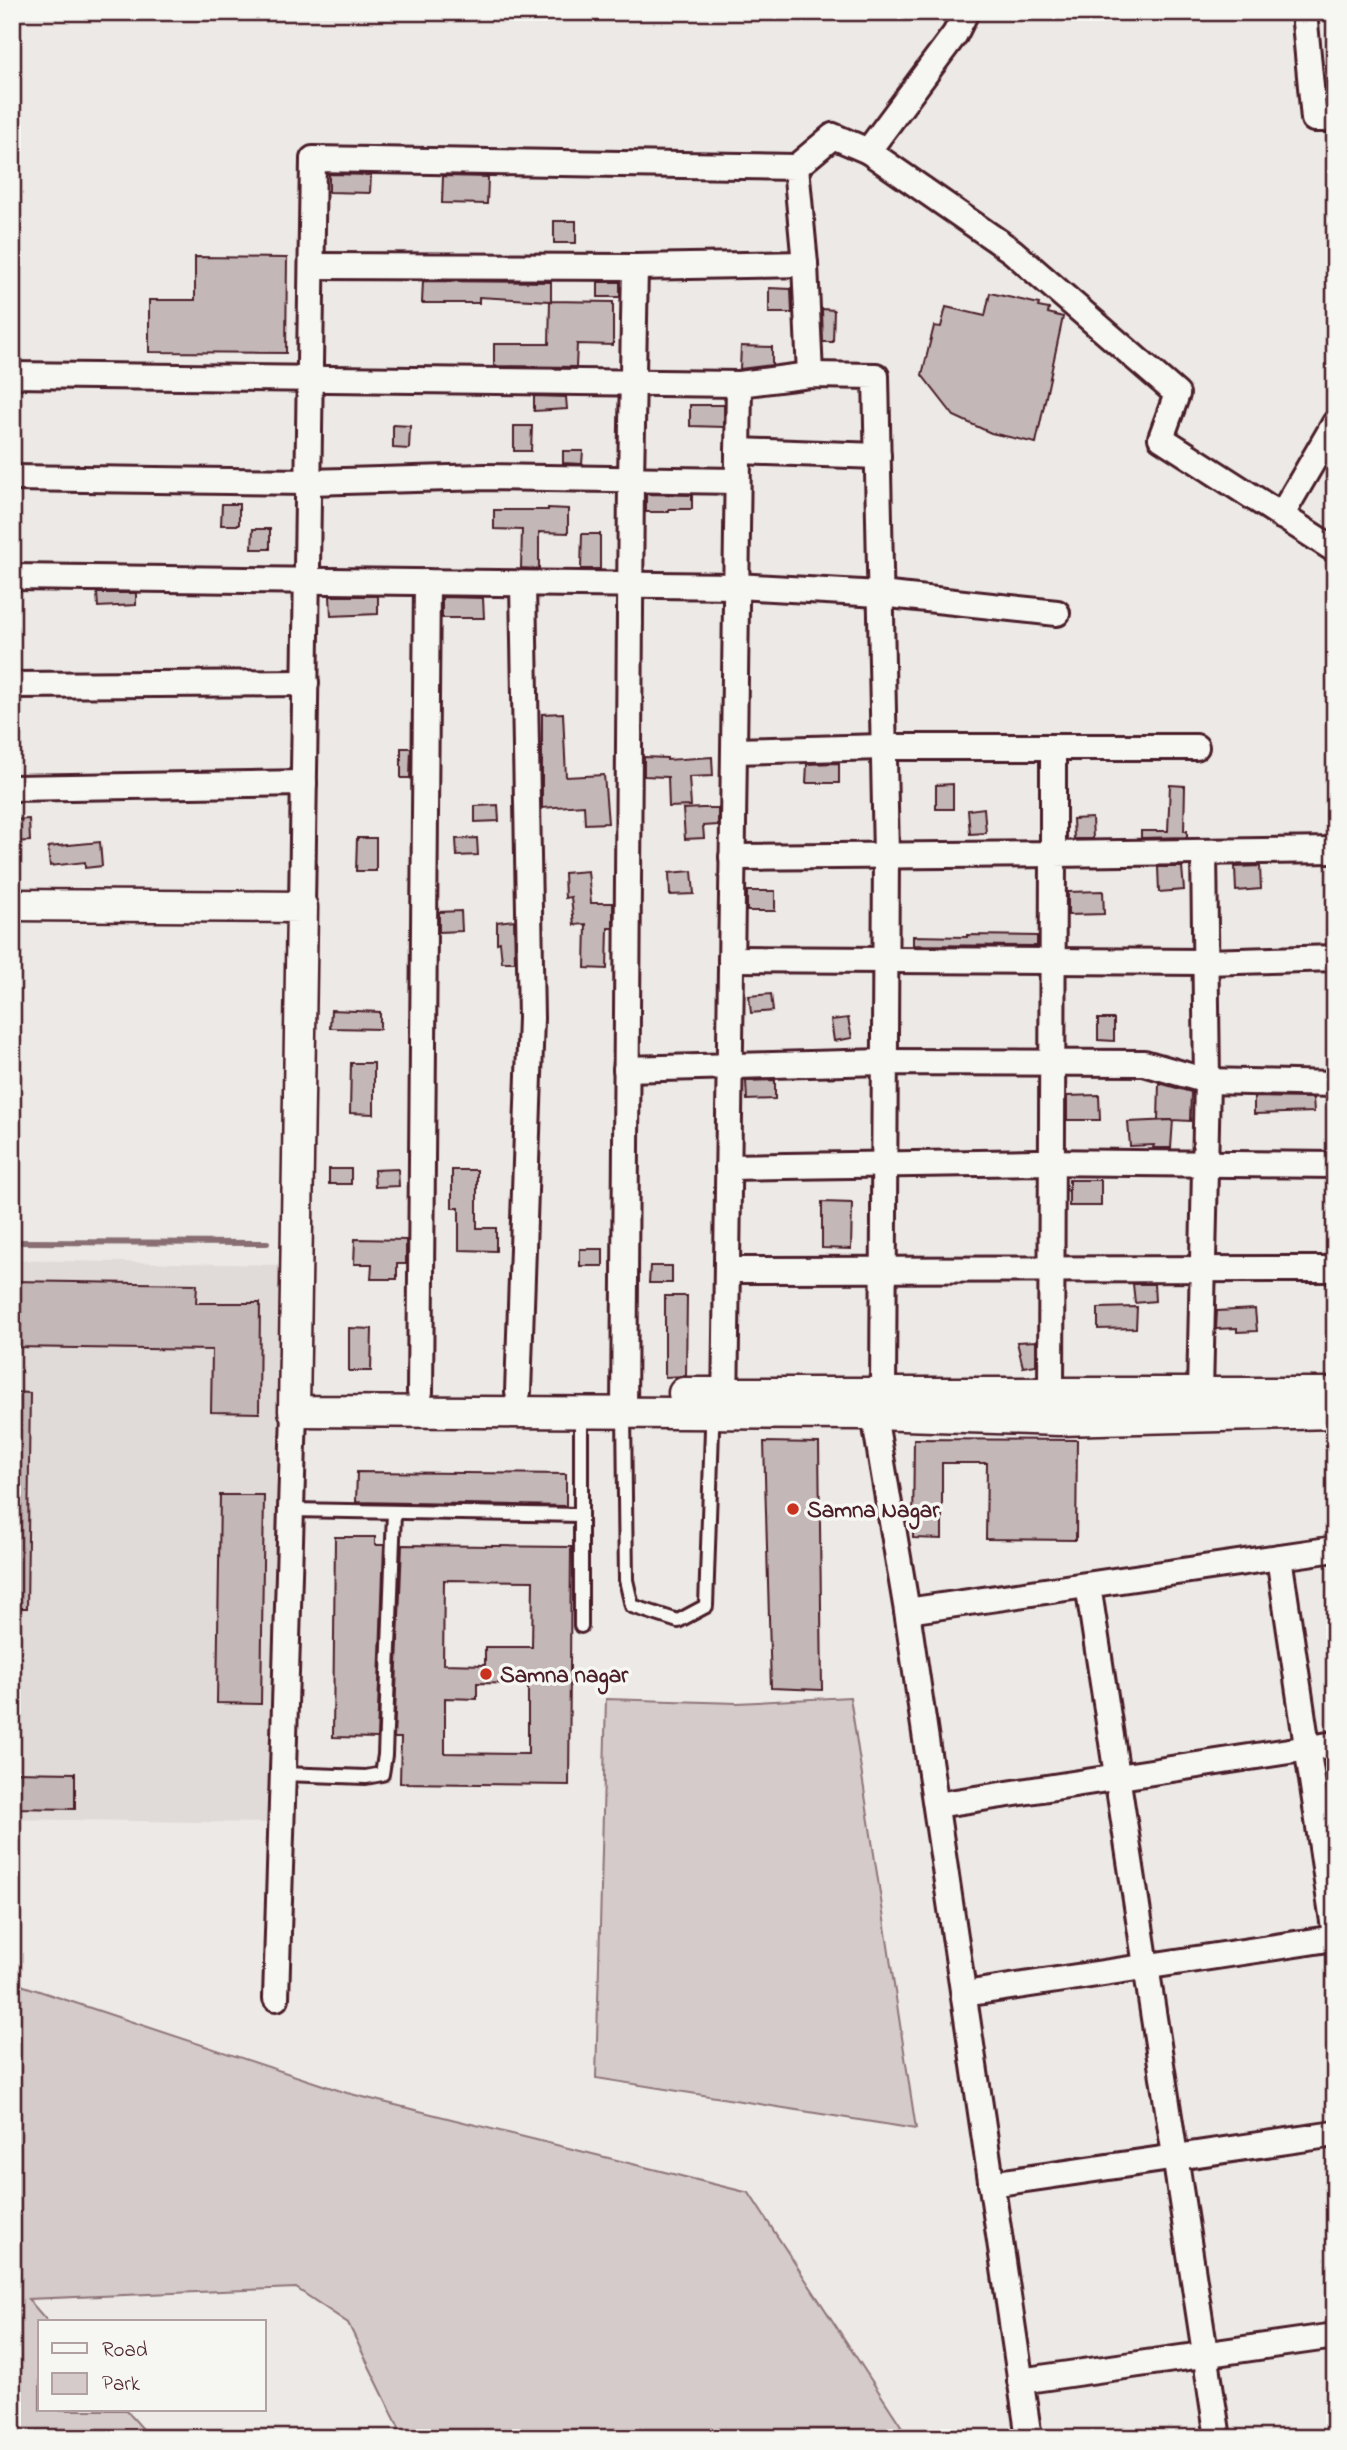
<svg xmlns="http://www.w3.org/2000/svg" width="1347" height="2450" font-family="'Indie Flower',sans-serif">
	<rect width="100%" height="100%" fill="#ece9e6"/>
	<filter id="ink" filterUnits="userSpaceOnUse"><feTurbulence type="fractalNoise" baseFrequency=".0143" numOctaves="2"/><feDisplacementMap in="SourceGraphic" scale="14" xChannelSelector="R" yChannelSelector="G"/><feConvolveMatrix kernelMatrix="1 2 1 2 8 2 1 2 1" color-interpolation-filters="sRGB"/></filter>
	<g filter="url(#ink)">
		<polygon fill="#e0dad8" points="12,1260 280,1265 272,1823 12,1819"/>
		<g fill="#d4cbca" stroke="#8f757a" stroke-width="2">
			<polygon points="850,1697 916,2129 596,2078 606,1699 737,1703"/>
			<polygon points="12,1982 347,2093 749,2193 909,2438 404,2438 348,2323 296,2288 28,2299 48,2322 40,2322 40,2410 126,2410 151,2438 12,2438"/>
		</g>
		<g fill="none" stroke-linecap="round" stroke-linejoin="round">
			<polyline stroke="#886e73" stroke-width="6" points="12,1242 267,1243"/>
		</g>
		<g fill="#c4b7b7" stroke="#4a1f2b" stroke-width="2" fill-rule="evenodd">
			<polygon points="329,174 371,175 370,193 329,192"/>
			<polygon points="443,176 488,177 487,204 442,203"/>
			<rect x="554" y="221" width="22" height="22"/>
			<polygon points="195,257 287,258 286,353 149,352 149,300 195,300"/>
			<polygon points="423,281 551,282 551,301 613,302 613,345 577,344 576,367 494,366 494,344 549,344 550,301 479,297 479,303 422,303"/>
			<rect x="598" y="282" width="22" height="15"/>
			<polygon points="769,288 791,289 792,313 769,313"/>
			<polygon points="990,293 1039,304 1038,307 1049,309 1048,313 1063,317 1036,443 991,433 954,416 922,375 934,326 941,327 946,307 985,316"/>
			<polygon points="822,309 834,310 833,342 823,342"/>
			<polygon points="741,346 772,347 772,365 740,369"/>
			<polygon points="534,396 566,397 567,409 534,411"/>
			<polygon points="690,405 724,405 724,427 690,426"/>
			<polygon points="393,425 410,426 409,449 393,448"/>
			<polygon points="514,426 532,426 531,451 514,451"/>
			<polygon points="563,451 583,451 582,464 563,463"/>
			<polygon points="646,494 692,495 692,509 669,509 669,512 646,512"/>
			<polygon points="222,504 239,504 239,525 221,525"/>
			<polygon points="548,508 568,509 568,533 539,532 539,569 521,568 522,530 494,529 494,510 548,510"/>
			<polygon points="253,529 270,529 270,549 252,549"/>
			<polygon points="582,534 600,534 600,569 581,569"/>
			<polygon points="97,593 136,593 136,605 98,607"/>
			<polygon points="330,596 378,596 378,614 331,616"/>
			<polygon points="442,597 483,598 484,618 442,618"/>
			<polygon points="563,713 566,777 604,775 608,823 585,824 584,805 542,808 542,714"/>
			<polygon points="401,748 411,748 410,778 401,778"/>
			<polygon points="644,757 667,758 667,760 712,757 713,776 689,777 691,806 669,807 668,777 644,776"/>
			<polygon points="839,763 839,783 806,783 807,764"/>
			<polygon points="953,784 953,809 936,809 936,785"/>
			<polygon points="1170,785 1185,786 1184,831 1187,831 1187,837 1141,838 1141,831 1168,831"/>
			<polygon points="498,805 499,821 475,822 475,806"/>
			<polygon points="702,808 718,808 718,825 703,826 704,838 685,839 683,809"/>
			<polygon points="984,808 986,833 970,834 968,810"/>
			<polygon points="1092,818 1093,839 1074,839 1073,819"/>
			<polygon points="29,819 30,841 12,842 12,820"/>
			<polygon points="357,838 376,838 376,871 356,871"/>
			<polygon points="477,838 478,855 457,856 456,839"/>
			<polygon points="100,842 102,866 85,868 85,862 50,866 48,847"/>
			<polygon points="1260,866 1261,889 1236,891 1235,867"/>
			<polygon points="1158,867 1182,867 1184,890 1159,892"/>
			<polygon points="588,871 591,903 613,903 613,928 608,928 607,969 585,968 586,924 574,925 571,897 565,898 564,873"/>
			<polygon points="692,871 694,894 670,895 669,873"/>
			<rect x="747" y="891" width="28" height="20"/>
			<polygon points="1103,891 1104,914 1068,915 1068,892"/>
			<polygon points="461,911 462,931 439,932 439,912"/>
			<polygon points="514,920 515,962 502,962 500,942 497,943 497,922"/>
			<polygon points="967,935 1037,936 1037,946 913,945 913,936 967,937"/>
			<polygon points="771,994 773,1011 751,1013 749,996"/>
			<polygon points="331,1010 380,1012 380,1029 330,1028"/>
			<polygon points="848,1018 852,1038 834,1041 831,1020"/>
			<polygon points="1098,1019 1114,1019 1114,1041 1098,1040"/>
			<polygon points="351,1063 374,1063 374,1114 350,1113"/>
			<polygon points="775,1080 775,1099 747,1100 746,1081"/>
			<polygon points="1159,1083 1191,1092 1190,1121 1173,1120 1171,1148 1153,1148 1154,1145 1130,1146 1128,1122 1173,1120 1158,1120"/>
			<polygon points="1099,1095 1100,1120 1067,1120 1067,1096"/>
			<polygon points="1254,1097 1313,1098 1314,1112 1254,1114"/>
			<rect x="329" y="1169" width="22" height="15"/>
			<polygon points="398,1169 399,1186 375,1187 374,1170"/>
			<polygon points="452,1170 477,1170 477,1228 496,1228 496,1251 459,1250 459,1208 452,1208"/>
			<rect x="1069" y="1180" width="32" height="26"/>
			<polygon points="822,1202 852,1203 851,1249 822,1248"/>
			<polygon points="355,1239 406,1240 406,1264 397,1264 397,1279 371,1279 372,1264 354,1264"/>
			<rect x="580" y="1249" width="23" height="17"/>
			<polygon points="650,1266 672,1266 672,1283 649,1283"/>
			<polygon points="12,1281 197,1284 196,1303 260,1303 259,1413 211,1412 212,1350 12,1347"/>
			<polygon points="1133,1284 1154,1284 1155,1301 1135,1303"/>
			<polygon points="665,1296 687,1296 686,1376 665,1377"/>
			<polygon points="1137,1307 1136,1328 1098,1329 1098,1308"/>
			<polygon points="1255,1309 1257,1331 1237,1332 1237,1328 1216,1329 1217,1311"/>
			<polygon points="349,1328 372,1329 371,1371 349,1371"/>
			<polygon points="1036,1341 1036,1365 1023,1367 1017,1342"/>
			<polygon points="12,1392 30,1393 27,1608 12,1608"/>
			<polygon points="914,1439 1077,1440 1076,1540 986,1539 987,1463 942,1463 942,1539 913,1538"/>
			<polygon points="764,1442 819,1443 822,1690 771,1688"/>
			<polygon points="357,1472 566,1474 566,1506 356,1502"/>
			<polygon points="220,1495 264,1495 261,1704 217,1703"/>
			<polygon points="335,1537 375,1537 375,1545 384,1545 377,1738 333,1737"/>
			<path d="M 402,1545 L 571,1547 L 569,1785 L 400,1783 L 401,1738 L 394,1738 ZM 444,1580 L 533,1581 L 532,1647 L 485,1647 L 485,1665 L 443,1664 ZM 477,1683 L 528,1684 L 528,1754 L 445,1753 L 445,1698 L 477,1699 Z"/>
			<polygon points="12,1772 75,1773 75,1809 12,1808"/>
		</g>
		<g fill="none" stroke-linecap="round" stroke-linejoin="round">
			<g stroke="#4a1f2b" stroke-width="18">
				<g id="service">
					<polyline points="624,1413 626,1580 632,1606 678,1621 706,1606 712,1429 710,1413"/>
					<polyline points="291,1510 581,1515"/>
					<polyline points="581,1626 581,1413"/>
					<polyline points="283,1774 366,1777 382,1774 385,1755 394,1512"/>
				</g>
			</g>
			<g stroke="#4a1f2b" stroke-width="30">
				<g id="minor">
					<polyline points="966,12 955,34 868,151 1012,251 1177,394 1161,438 1335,550"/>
					<polyline points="1304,12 1314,119 1335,119"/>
					<polyline points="796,167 833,136 868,151"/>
					<polyline points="312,266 635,267 805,264"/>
					<polyline points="12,375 739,384 810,375 876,376 886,855 883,1393"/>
					<polyline points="738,451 878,456"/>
					<polyline points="12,478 309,482 485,477 737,481"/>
					<polyline points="1281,516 1335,423"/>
					<polyline points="12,577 736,586 880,594 1057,613"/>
					<polyline points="12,685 306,683"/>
					<polyline points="734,751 883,747 1196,747"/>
					<polyline points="12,788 304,783"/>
					<polyline points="732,857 1053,854 1053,747"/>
					<polyline points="302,907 313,159 796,167 805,264 810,375"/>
					<polyline points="731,959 1206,962 1335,958"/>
					<polyline points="626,1069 883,1062 1144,1063 1207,1081 1335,1084"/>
					<polyline points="728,1167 1037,1162 1335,1165"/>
					<polyline points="727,1270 1335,1269"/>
					<polyline points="420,1392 427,582"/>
					<polyline points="518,1392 531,1018 523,585"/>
					<polyline points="1051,1393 1053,854 1335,850"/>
					<polyline points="1200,1393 1207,1081 1204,852"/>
					<polyline points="871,1397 907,1611 1029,2438"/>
					<polyline points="725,1409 739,384"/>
					<polyline points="624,1413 631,479 635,267"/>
					<polyline points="1279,1557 1335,1935"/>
					<polyline points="1088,1585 1218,2438"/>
					<polyline points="907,1611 1335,1549"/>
					<polyline points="936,1805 1335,1744"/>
					<polyline points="964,1994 1335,1938"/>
					<polyline points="276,1998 294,1411"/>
					<polyline points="991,2184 1335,2134"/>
					<polyline points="1020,2381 1335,2336"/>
				</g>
			</g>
			<g stroke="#4a1f2b" stroke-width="35">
				<g id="tertiary">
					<polyline points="12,905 302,907 294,1411 873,1414 1059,1420 1335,1413"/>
					<polyline points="684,1393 1335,1393"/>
				</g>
			</g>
			<use href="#service" stroke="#f6f6f2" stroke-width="12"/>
			<use href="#minor" stroke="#f6f6f2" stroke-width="24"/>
			<use href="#tertiary" stroke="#f6f6f2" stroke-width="30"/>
		</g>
	</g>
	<g fill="#c8321e" stroke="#f6f6f2" stroke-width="2.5">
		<circle cx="793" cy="1509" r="7"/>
		<circle cx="486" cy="1674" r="7"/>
	</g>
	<g text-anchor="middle" stroke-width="7" stroke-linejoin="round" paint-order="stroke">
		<g font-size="23" font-weight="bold" fill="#4a1f2b" stroke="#f6f6f2" text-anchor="start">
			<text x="807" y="1517">Samna Nagar</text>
			<text x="500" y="1682">Samna nagar</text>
		</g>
	</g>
	<rect width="1347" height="2450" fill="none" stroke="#f6f6f2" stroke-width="42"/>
	<rect x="21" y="21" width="1305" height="2408" fill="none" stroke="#4a1f2b" stroke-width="2.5" filter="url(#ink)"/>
	<rect x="38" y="2320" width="228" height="91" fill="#f6f6f2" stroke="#b1a0a2" stroke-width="2"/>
	<rect x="52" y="2343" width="35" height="10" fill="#f6f6f2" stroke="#b1a0a2" stroke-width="2"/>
	<text x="102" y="2356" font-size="21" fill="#4a1f2b">Road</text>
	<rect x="52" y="2373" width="35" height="21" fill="#d4cbca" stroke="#b1a0a2" stroke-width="2"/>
	<text x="102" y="2390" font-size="21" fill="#4a1f2b">Park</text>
</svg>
